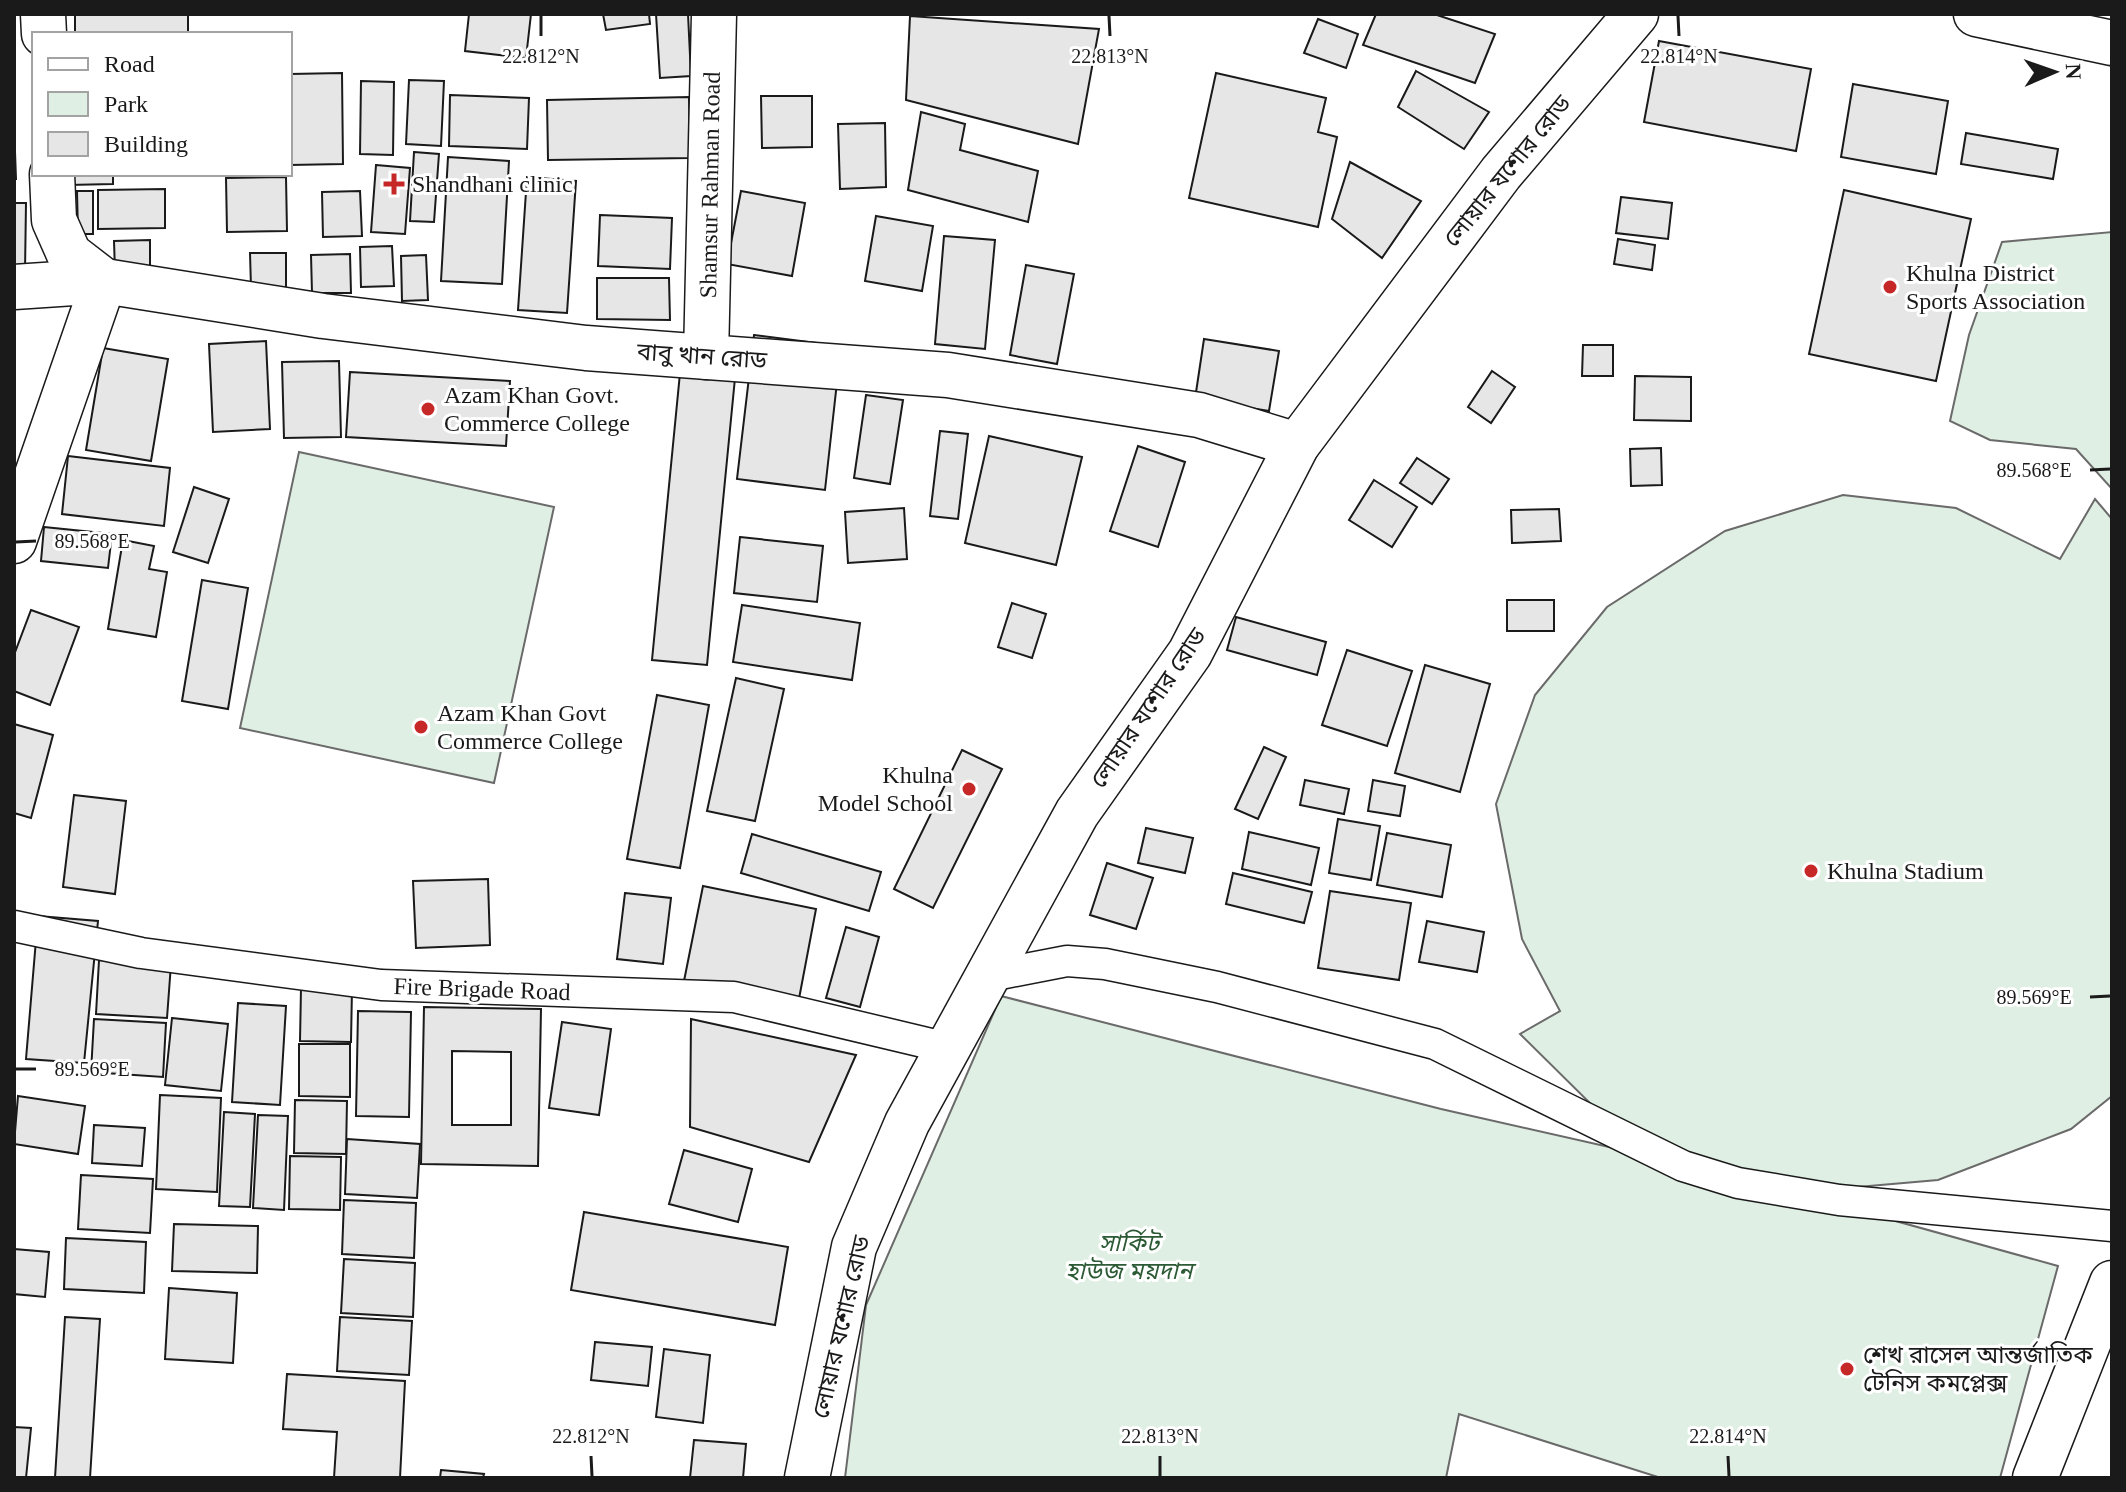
<svg xmlns="http://www.w3.org/2000/svg" width="2126" height="1492" font-family="'Times New Roman','Noto Sans Bengali',serif">
	<rect width="100%" height="100%" fill="#fff"/>
	<g fill="#e0efe3" stroke="#6a6a6a" stroke-width="2">
		<polygon points="2112,232 2112,489 2076,449 1990,440 1950,421 1969,335 2002,242"/>
		<polygon points="299,452 554,507 494,783 240,728"/>
		<polygon points="1843,495 1956,508 2060,559 2095,499 2112,519 2112,1096 2071,1129 1938,1180 1823,1190 1737,1177 2058,1266 2000,1478 1661,1478 1459,1414 1446,1478 845,1478 866,1305 1001,996 1441,1109 1702,1168 1606,1119 1520,1034 1560,1011 1522,939 1496,804 1535,695 1607,607 1725,531"/>
	</g>
	<g fill="#e6e6e6" stroke="#1a1a1a" stroke-width="2" fill-rule="evenodd">
		<rect x="75" y="14" width="113" height="20"/>
		<polygon points="469,14 531,14 526,58 465,51"/>
		<polygon points="603,14 649,14 650,24 606,30"/>
		<polygon points="656,14 688,14 691,76 660,78"/>
		<polygon points="1376,14 1434,14 1495,34 1475,83 1363,45"/>
		<polygon points="910,16 1099,29 1078,144 906,100"/>
		<polygon points="1318,19 1358,34 1346,68 1304,53"/>
		<polygon points="1659,41 1811,69 1796,151 1644,122"/>
		<polygon points="1416,71 1489,112 1464,149 1398,107"/>
		<polygon points="342,73 343,164 290,165 290,74"/>
		<polygon points="1216,73 1326,98 1318,132 1337,137 1318,227 1189,198"/>
		<polygon points="409,80 444,81 441,146 406,144"/>
		<polygon points="361,81 394,82 393,155 360,154"/>
		<polygon points="1853,84 1948,101 1936,174 1841,157"/>
		<polygon points="450,95 529,98 527,149 449,146"/>
		<polygon points="761,96 812,96 812,147 762,148"/>
		<polygon points="689,97 690,158 548,160 547,100"/>
		<polygon points="921,112 965,124 960,150 1038,171 1028,222 908,190"/>
		<polygon points="885,123 886,187 840,189 838,124"/>
		<polygon points="14,124 16,179 14,179"/>
		<polygon points="1966,133 2058,149 2053,179 1961,164"/>
		<polygon points="414,152 439,154 434,222 410,221"/>
		<polygon points="448,157 509,161 502,284 441,281"/>
		<polygon points="1350,162 1421,201 1382,258 1332,219"/>
		<polygon points="376,165 410,168 405,234 371,232"/>
		<polygon points="68,174 113,174 113,184 68,185"/>
		<polygon points="286,177 287,231 227,232 226,178"/>
		<polygon points="527,177 576,181 567,313 518,310"/>
		<polygon points="165,189 165,228 98,229 98,190"/>
		<polygon points="1844,190 1971,219 1936,381 1809,354"/>
		<polygon points="77,191 93,191 93,234 78,234"/>
		<polygon points="360,191 362,236 323,237 322,192"/>
		<polygon points="741,191 805,203 792,276 727,264"/>
		<polygon points="1621,197 1672,203 1668,239 1616,233"/>
		<polygon points="14,203 26,203 25,272 14,272"/>
		<polygon points="600,215 672,218 670,269 598,266"/>
		<polygon points="876,216 933,226 922,291 865,281"/>
		<polygon points="944,236 995,240 985,349 935,344"/>
		<polygon points="1618,239 1655,245 1652,270 1614,264"/>
		<polygon points="150,240 150,271 115,272 114,241"/>
		<polygon points="392,246 394,286 361,287 360,247"/>
		<polygon points="250,253 286,253 286,287 251,288"/>
		<polygon points="350,254 351,293 312,293 311,255"/>
		<polygon points="426,255 428,300 402,301 401,256"/>
		<polygon points="1026,265 1074,274 1057,364 1010,355"/>
		<polygon points="597,278 669,278 670,320 597,319"/>
		<polygon points="754,335 841,346 825,490 737,479"/>
		<polygon points="1204,339 1279,351 1269,411 1195,399"/>
		<polygon points="266,341 270,429 213,432 209,344"/>
		<polygon points="1583,345 1613,345 1613,376 1582,376"/>
		<polygon points="103,348 168,359 151,461 86,450"/>
		<polygon points="339,361 341,437 284,438 282,362"/>
		<polygon points="1492,371 1515,387 1491,423 1468,407"/>
		<polygon points="350,372 510,381 506,446 346,437"/>
		<polygon points="680,373 735,378 707,665 652,660"/>
		<polygon points="1635,376 1691,377 1691,421 1634,420"/>
		<polygon points="866,395 903,400 890,484 854,478"/>
		<polygon points="940,431 968,434 958,519 930,516"/>
		<polygon points="989,436 1082,457 1056,565 965,543"/>
		<polygon points="1138,446 1185,462 1158,547 1110,531"/>
		<polygon points="1661,448 1662,485 1631,486 1630,449"/>
		<polygon points="68,456 170,468 164,526 62,514"/>
		<polygon points="1417,458 1449,479 1432,504 1400,483"/>
		<polygon points="1374,480 1417,507 1392,547 1349,520"/>
		<polygon points="194,487 229,499 208,563 173,552"/>
		<polygon points="904,508 907,559 848,563 845,512"/>
		<polygon points="1559,509 1561,541 1512,543 1511,510"/>
		<polygon points="44,527 112,534 108,568 41,561"/>
		<polygon points="740,537 823,546 817,602 734,593"/>
		<polygon points="123,540 154,546 149,569 167,572 156,637 108,629"/>
		<polygon points="202,580 248,588 228,709 182,701"/>
		<rect x="1507" y="600" width="47" height="31"/>
		<polygon points="1012,603 1046,614 1032,658 998,647"/>
		<polygon points="742,605 860,623 852,680 733,662"/>
		<polygon points="31,610 79,627 50,705 14,691 14,655"/>
		<polygon points="1236,617 1326,642 1317,675 1227,650"/>
		<polygon points="1347,650 1412,671 1387,746 1322,725"/>
		<polygon points="1425,665 1490,684 1460,792 1395,773"/>
		<polygon points="736,678 784,689 755,821 707,811"/>
		<polygon points="657,695 709,705 680,868 627,859"/>
		<polygon points="14,724 53,735 31,818 14,813"/>
		<polygon points="1264,747 1286,757 1258,819 1235,809"/>
		<polygon points="962,750 1002,769 933,908 894,889"/>
		<polygon points="1305,780 1349,789 1344,814 1300,805"/>
		<polygon points="1373,780 1405,786 1400,816 1368,811"/>
		<polygon points="74,795 126,801 115,894 63,887"/>
		<polygon points="1338,819 1380,826 1371,880 1329,873"/>
		<polygon points="1146,828 1193,838 1185,873 1138,863"/>
		<polygon points="1249,832 1319,848 1311,885 1242,869"/>
		<polygon points="1387,833 1451,845 1442,897 1377,885"/>
		<polygon points="752,834 881,872 869,911 741,873"/>
		<polygon points="1107,863 1153,878 1136,929 1090,915"/>
		<polygon points="1233,873 1312,892 1304,923 1226,904"/>
		<polygon points="488,879 490,945 416,948 413,881"/>
		<polygon points="703,886 816,909 798,1004 684,981"/>
		<polygon points="1330,891 1411,903 1399,980 1318,968"/>
		<polygon points="625,893 671,898 663,964 617,959"/>
		<polygon points="38,916 98,921 84,1063 26,1059"/>
		<polygon points="1427,921 1484,932 1477,972 1419,962"/>
		<polygon points="846,927 879,937 860,1007 826,998"/>
		<polygon points="99,960 171,964 167,1018 96,1014"/>
		<polygon points="301,988 352,989 351,1042 300,1041"/>
		<polygon points="238,1003 286,1006 280,1105 232,1102"/>
		<path d="M 424,1007 L 541,1009 L 538,1166 L 421,1164 ZM 452,1051 L 511,1052 L 511,1125 L 452,1125 Z"/>
		<polygon points="358,1011 411,1012 409,1117 356,1116"/>
		<polygon points="172,1018 228,1024 221,1091 165,1085"/>
		<polygon points="94,1019 166,1023 163,1077 91,1072"/>
		<polygon points="691,1019 856,1055 809,1162 690,1127"/>
		<polygon points="562,1022 611,1029 599,1115 549,1108"/>
		<polygon points="299,1044 350,1044 350,1097 299,1096"/>
		<polygon points="160,1095 221,1098 217,1192 156,1189"/>
		<polygon points="18,1096 85,1106 78,1154 14,1144"/>
		<polygon points="295,1100 347,1101 346,1154 294,1153"/>
		<polygon points="224,1112 255,1114 250,1207 219,1206"/>
		<polygon points="258,1115 288,1116 284,1210 253,1208"/>
		<polygon points="94,1125 145,1128 142,1166 92,1163"/>
		<polygon points="347,1139 420,1144 417,1198 345,1194"/>
		<polygon points="684,1150 752,1169 738,1222 669,1204"/>
		<polygon points="290,1156 341,1157 340,1210 289,1209"/>
		<polygon points="81,1175 153,1179 150,1233 78,1229"/>
		<polygon points="344,1200 416,1203 414,1258 342,1254"/>
		<polygon points="584,1212 788,1247 775,1325 571,1290"/>
		<polygon points="174,1224 258,1226 257,1273 172,1271"/>
		<polygon points="66,1238 146,1242 144,1293 64,1289"/>
		<polygon points="14,1249 49,1252 45,1297 14,1294"/>
		<polygon points="344,1259 415,1263 413,1317 341,1313"/>
		<polygon points="169,1288 237,1293 233,1363 165,1359"/>
		<polygon points="65,1317 100,1319 90,1478 55,1478"/>
		<polygon points="340,1317 412,1321 409,1375 337,1371"/>
		<polygon points="595,1342 652,1347 648,1386 591,1380"/>
		<polygon points="664,1349 710,1355 703,1423 656,1417"/>
		<polygon points="287,1374 405,1381 400,1478 334,1478 337,1432 283,1429"/>
		<polygon points="14,1427 31,1428 26,1478 14,1478"/>
		<polygon points="694,1440 746,1444 743,1478 690,1478"/>
		<polygon points="441,1470 484,1474 483,1478 440,1478"/>
	</g>
	<g fill="none" stroke-linecap="round" stroke-linejoin="round">
		<g stroke="#1a1a1a" stroke-width="33">
			<g id="street">
				<polyline points="14,926 141,953 381,985 734,997 948,1048"/>
				<polyline points="990,969 1005,973 1067,961 1105,964 1217,987 1435,1044 1683,1166 1738,1183 1839,1200 2112,1226"/>
			</g>
		</g>
		<g stroke="#1a1a1a" stroke-width="47">
			<g id="secondary">
				<polyline points="43,14 44,34"/>
				<polyline points="1976,14 2112,43"/>
				<polyline points="52,174 54,220 69,254 104,281"/>
				<polyline points="14,287 104,281 323,316 586,348 948,375 1199,415 1297,445"/>
				<polyline points="706,357 714,14"/>
				<polyline points="14,541 104,281"/>
				<polyline points="807,1478 854,1247 907,1123 1077,813 1190,653 1297,445 1501,173 1636,14"/>
				<polyline points="2035,1478 2112,1283"/>
			</g>
		</g>
		<use href="#street" stroke="#fff" stroke-width="30"/>
		<use href="#secondary" stroke="#fff" stroke-width="44"/>
	</g>
	<path fill="none" stroke="#1a1a1a" stroke-width="3" d="M 541,16 L 541,36M 1109,16 L 1110,36M 1678,16 L 1679,36M 2090,470 L 2110,469M 16,542 L 36,541M 2090,997 L 2110,996M 16,1069 L 36,1069M 591,1456 L 592,1476M 1160,1456 L 1160,1476M 1728,1456 L 1729,1476"/>
	<g fill="#c62828" stroke="#fff" stroke-width="3">
		<path d="M390 172h8v8h8v8h-8v8h-8v-8h-8v-8h8z"/>
		<circle cx="1890" cy="287" r="8"/>
		<circle cx="428" cy="409" r="8"/>
		<circle cx="421" cy="727" r="8"/>
		<circle cx="969" cy="789" r="8"/>
		<circle cx="1811" cy="871" r="8"/>
		<circle cx="1847" cy="1369" r="8"/>
	</g>
	<g text-anchor="middle" stroke-width="6" stroke-linejoin="round" paint-order="stroke">
		<g font-size="24" fill="#1a1a1a" stroke="#fff">
			<text transform="translate(1507 171) rotate(-51)" y="8">লোয়ার যশোর রোড</text>
			<text transform="translate(710 185) rotate(-89)" y="8">Shamsur Rahman Road</text>
			<text transform="translate(702 356) rotate(4)" y="8">বাবু খান রোড</text>
			<text transform="translate(1148 708) rotate(-56)" y="8">লোয়ার যশোর রোড</text>
			<text transform="translate(482 989) rotate(2)" y="8">Fire Brigade Road</text>
			<text transform="translate(841 1327) rotate(-77)" y="8">লোয়ার যশোর রোড</text>
		</g>
		<g font-size="24" fill="#1a1a1a" stroke="#fff" text-anchor="start">
			<text x="412" y="192">Shandhani clinic</text>
			<text x="1906" y="281">Khulna District<tspan x="1906" dy="28">Sports Association</tspan></text>
			<text x="444" y="403">Azam Khan Govt.<tspan x="444" dy="28">Commerce College</tspan></text>
			<text x="437" y="721">Azam Khan Govt<tspan x="437" dy="28">Commerce College</tspan></text>
			<text x="953" y="783" text-anchor="end">Khulna<tspan x="953" dy="28">Model School</tspan></text>
			<text x="1827" y="879">Khulna Stadium</text>
			<text x="1863" y="1363">শেখ রাসেল আন্তর্জাতিক<tspan x="1863" dy="28">টেনিস কমপ্লেক্স</tspan></text>
		</g>
		<g font-size="24" font-style="italic" fill="#2b5a34" stroke="#fff">
			<text x="1129" y="1251">সার্কিট<tspan x="1129" dy="28">হাউজ ময়দান</tspan></text>
		</g>
	</g>
	<g font-size="20" text-anchor="middle" fill="#1a1a1a" stroke="#fff" stroke-width="6" stroke-linejoin="round" paint-order="stroke">
		<text x="541" y="63">22.812°N</text>
		<text x="1110" y="63">22.813°N</text>
		<text x="1679" y="63">22.814°N</text>
		<text x="2034" y="477">89.568°E</text>
		<text x="92" y="548">89.568°E</text>
		<text x="2034" y="1004">89.569°E</text>
		<text x="92" y="1076">89.569°E</text>
		<text x="591" y="1443">22.812°N</text>
		<text x="1160" y="1443">22.813°N</text>
		<text x="1728" y="1443">22.814°N</text>
	</g>
	<rect width="2126" height="1492" fill="none" stroke="#1a1a1a" stroke-width="32"/>
	<rect x="32" y="32" width="260" height="144" fill="#ffffff" stroke="#a3a3a3" stroke-width="2"/>
	<rect x="48" y="58" width="40" height="12" fill="#ffffff" stroke="#a3a3a3" stroke-width="2"/>
	<text x="104" y="72" font-size="24" fill="#1a1a1a">Road</text>
	<rect x="48" y="92" width="40" height="24" fill="#e0efe3" stroke="#a3a3a3" stroke-width="2"/>
	<text x="104" y="112" font-size="24" fill="#1a1a1a">Park</text>
	<rect x="48" y="132" width="40" height="24" fill="#e6e6e6" stroke="#a3a3a3" stroke-width="2"/>
	<text x="104" y="152" font-size="24" fill="#1a1a1a">Building</text>
	<g transform="translate(2054 72) rotate(88)" stroke="#ffffff" stroke-width="6" paint-order="stroke">
	<path d="M0-6L14 30L0 20L-14 30Z" fill="#1a1a1a"/>
	<text y="-12" font-size="22" font-weight="bold" text-anchor="middle" fill="#1a1a1a">N</text>
	</g>
</svg>
